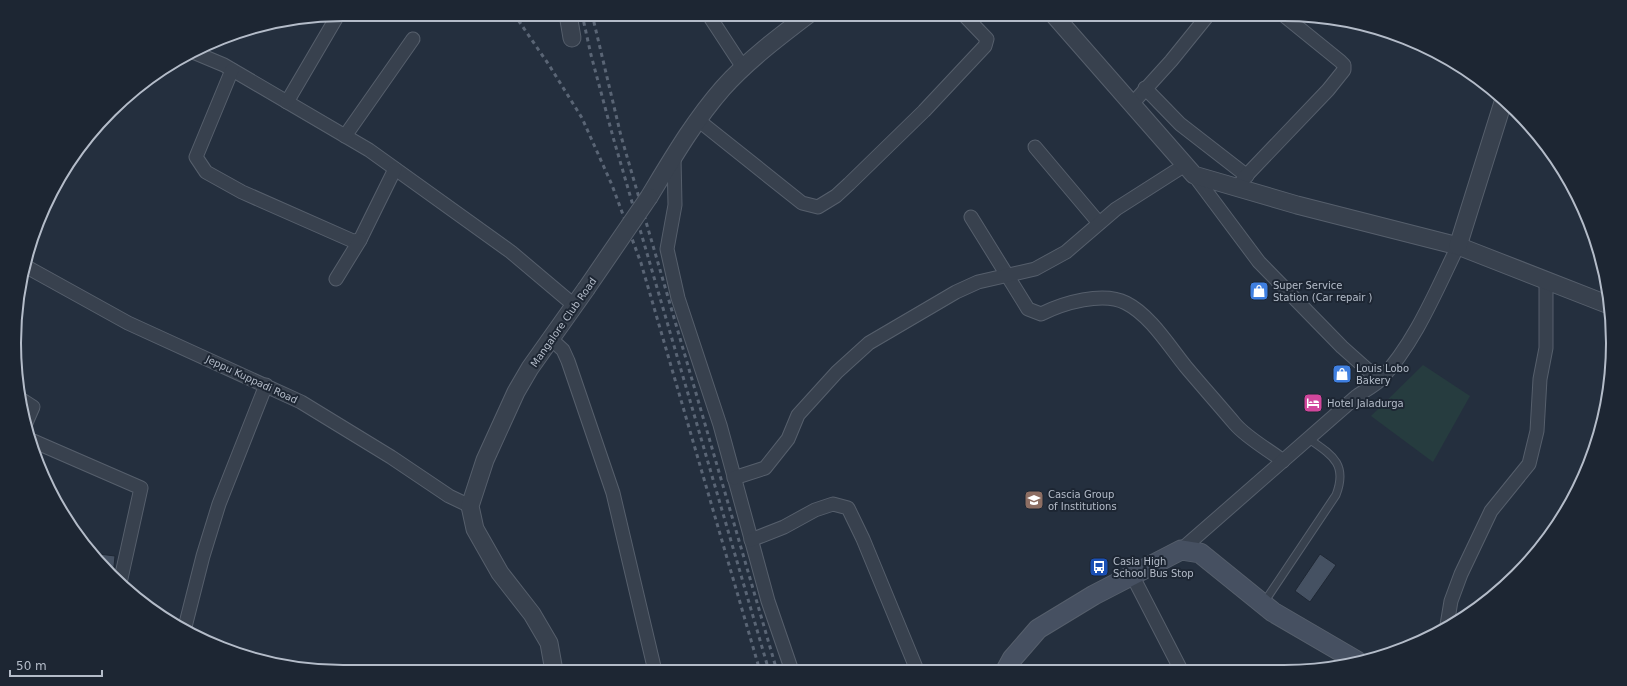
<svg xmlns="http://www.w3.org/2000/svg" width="1627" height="686" font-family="'DejaVu Sans',sans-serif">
	<rect width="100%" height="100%" fill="#242f3e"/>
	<polygon fill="#263c3f" points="1423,365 1470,396 1433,462 1371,416"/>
	<g fill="#455162" stroke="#1f2835">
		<polygon points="91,553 115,556 113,576 96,560"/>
		<polygon points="1320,554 1336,565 1310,602 1295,591"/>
	</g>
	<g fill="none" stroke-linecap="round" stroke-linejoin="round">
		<g stroke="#565f6c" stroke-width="9">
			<path id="service" d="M 1263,604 L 1336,495 C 1348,464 1332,455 1309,439"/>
		</g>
		<g stroke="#565f6c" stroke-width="15">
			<g id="minor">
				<polyline points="708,14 744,69"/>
				<polyline points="193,52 224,65 369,150 511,252 575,306"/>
				<polyline points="232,70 196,157 206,172 242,192 353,241 360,240 395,169"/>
				<polyline points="1145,88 1180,124 1247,176"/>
				<polyline points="287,102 338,15"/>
				<polyline points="1132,104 1171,61 1209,14"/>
				<polyline points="698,120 802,203 818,207 836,196 849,184 924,111 985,46 987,39 963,14"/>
				<polyline points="345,136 413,39"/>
				<polyline points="1035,147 1099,223"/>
				<polyline points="674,157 675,205 667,249 678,298 720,425 768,601 792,671"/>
				<polyline points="1194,175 1259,262 1342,347 1379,380"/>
				<polyline points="1238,188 1244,178 1328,90 1344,70 1344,65 1340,61 1282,14"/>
				<path d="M 971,217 L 1028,309 L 1041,314 C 1063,303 1103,291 1126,303 C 1150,315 1169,346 1186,367 C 1202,386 1219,405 1235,424 C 1247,438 1269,450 1283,461"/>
				<polyline points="25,266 128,323 301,402 391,457 449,496 470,506"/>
				<polyline points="336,279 360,240"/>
				<polyline points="551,339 563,350 568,361 613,493 655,671"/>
				<polyline points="19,398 33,407 26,423"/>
				<polyline points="33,441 141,488 120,583"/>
				<polyline points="734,478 765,468 788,439 798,415 837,372 869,343 956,292 978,282 1035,269 1066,252 1116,209 1185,165"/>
				<polyline points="751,540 784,527 815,510 833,504 848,508 863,539 917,670"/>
				<path d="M 1181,550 L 1357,396 C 1364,391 1374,386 1380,380 C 1415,343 1436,291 1458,246"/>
				<polyline points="1132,575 1181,670"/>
				<polyline points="1447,625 1451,601 1461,574 1491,511 1529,464 1537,431 1540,379 1546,348 1546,281"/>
				<polyline points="185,627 203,556 219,504 266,385"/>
			</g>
		</g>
		<g stroke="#565f6c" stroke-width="19">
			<g id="tertiary">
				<polyline points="568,14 572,38"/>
				<polyline points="1053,14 1194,175 1297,205 1458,246 1609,305"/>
				<path d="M 649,197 C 672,159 694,121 723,88 C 747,61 780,36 809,14"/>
				<polyline points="1458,246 1504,99"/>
				<polyline points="554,671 549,643 532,614 500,573 475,529 470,506 485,460 516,392 530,368 586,289"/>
			</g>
		</g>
		<g stroke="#565f6c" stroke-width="21">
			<polyline id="secondary" points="1006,670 1012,659 1038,629 1094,595 1181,550 1200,553 1273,612 1357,661"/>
		</g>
		<use href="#service" stroke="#38414e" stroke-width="7"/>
		<use href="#minor" stroke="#38414e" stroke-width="13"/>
		<use href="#tertiary" stroke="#38414e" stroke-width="17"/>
		<use href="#secondary" stroke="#465061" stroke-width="19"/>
		<g stroke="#5a6575" stroke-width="3" stroke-dasharray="4 4" stroke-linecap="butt">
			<polyline points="514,14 549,65 582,118 612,185 641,263 760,671"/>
			<polyline points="582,14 591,55 613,137 769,671"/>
			<polyline points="592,14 621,136 777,671"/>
		</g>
		<g stroke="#565f6c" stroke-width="19" stroke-linecap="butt">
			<polyline id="tertiary-bridge" points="586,289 649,197"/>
		</g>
		<use href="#tertiary-bridge" stroke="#38414e" stroke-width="17"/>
	</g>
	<defs>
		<g id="shop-square" transform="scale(1)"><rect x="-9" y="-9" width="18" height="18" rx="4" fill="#3f7fe0" stroke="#1d2633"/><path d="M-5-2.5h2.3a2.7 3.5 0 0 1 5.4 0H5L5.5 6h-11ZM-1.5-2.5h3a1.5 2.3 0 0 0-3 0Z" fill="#fff"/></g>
		<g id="hotel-square" transform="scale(1)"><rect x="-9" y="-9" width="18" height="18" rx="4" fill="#d1479c" stroke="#1d2633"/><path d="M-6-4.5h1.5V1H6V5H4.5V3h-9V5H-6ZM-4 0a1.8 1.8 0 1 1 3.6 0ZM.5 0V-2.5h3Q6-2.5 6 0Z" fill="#fff"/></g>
		<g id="school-square" transform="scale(1)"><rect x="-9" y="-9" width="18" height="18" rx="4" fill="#8d6e63" stroke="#1d2633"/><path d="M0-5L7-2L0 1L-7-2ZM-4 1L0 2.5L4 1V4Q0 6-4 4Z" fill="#fff"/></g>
		<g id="bus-square" transform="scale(1)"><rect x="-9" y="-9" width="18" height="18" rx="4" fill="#1a4fb4" stroke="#1d2633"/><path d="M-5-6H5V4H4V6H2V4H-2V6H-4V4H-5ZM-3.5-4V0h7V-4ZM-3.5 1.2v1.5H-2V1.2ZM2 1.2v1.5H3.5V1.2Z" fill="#fff"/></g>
	</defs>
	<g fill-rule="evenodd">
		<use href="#shop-square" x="1259" y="291"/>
		<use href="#shop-square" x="1342" y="374"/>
		<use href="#hotel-square" x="1313" y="403"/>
		<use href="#school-square" x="1034" y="500"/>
		<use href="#bus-square" x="1099" y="567"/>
	</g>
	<g text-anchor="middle" stroke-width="4" stroke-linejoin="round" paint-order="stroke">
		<g font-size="10" fill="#b4bcc9" stroke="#1d2633" text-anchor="start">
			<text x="1273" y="289">Super Service<tspan x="1273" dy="12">Station (Car repair )</tspan></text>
			<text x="1356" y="372">Louis Lobo<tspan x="1356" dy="12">Bakery</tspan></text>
			<text x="1327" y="407">Hotel Jaladurga</text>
			<text x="1048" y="498">Cascia Group<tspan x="1048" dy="12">of Institutions</tspan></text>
			<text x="1113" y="565">Casia High<tspan x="1113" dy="12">School Bus Stop</tspan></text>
		</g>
		<g font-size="10" fill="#b4bcc9" stroke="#1d2633">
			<text transform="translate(563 322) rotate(-55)" y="4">Mangalore Club Road</text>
			<text transform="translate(252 379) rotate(25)" y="4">Jeppu Kuppadi Road</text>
		</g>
	</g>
	<path d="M0 0H1627V686H0ZM343 21H1284A322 322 0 0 1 1606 343V343A322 322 0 0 1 1284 665H343A322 322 0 0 1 21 343V343A322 322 0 0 1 343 21Z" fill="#1d2633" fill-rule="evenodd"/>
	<path fill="none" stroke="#b4bcc9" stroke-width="2" d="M343 21H1284A322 322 0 0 1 1606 343V343A322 322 0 0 1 1284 665H343A322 322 0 0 1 21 343V343A322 322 0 0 1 343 21Z"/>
	<path d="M10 670v6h92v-6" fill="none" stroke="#b4bcc9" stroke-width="2"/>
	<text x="16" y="670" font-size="12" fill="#b4bcc9" stroke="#1d2633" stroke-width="3" paint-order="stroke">50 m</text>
</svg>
